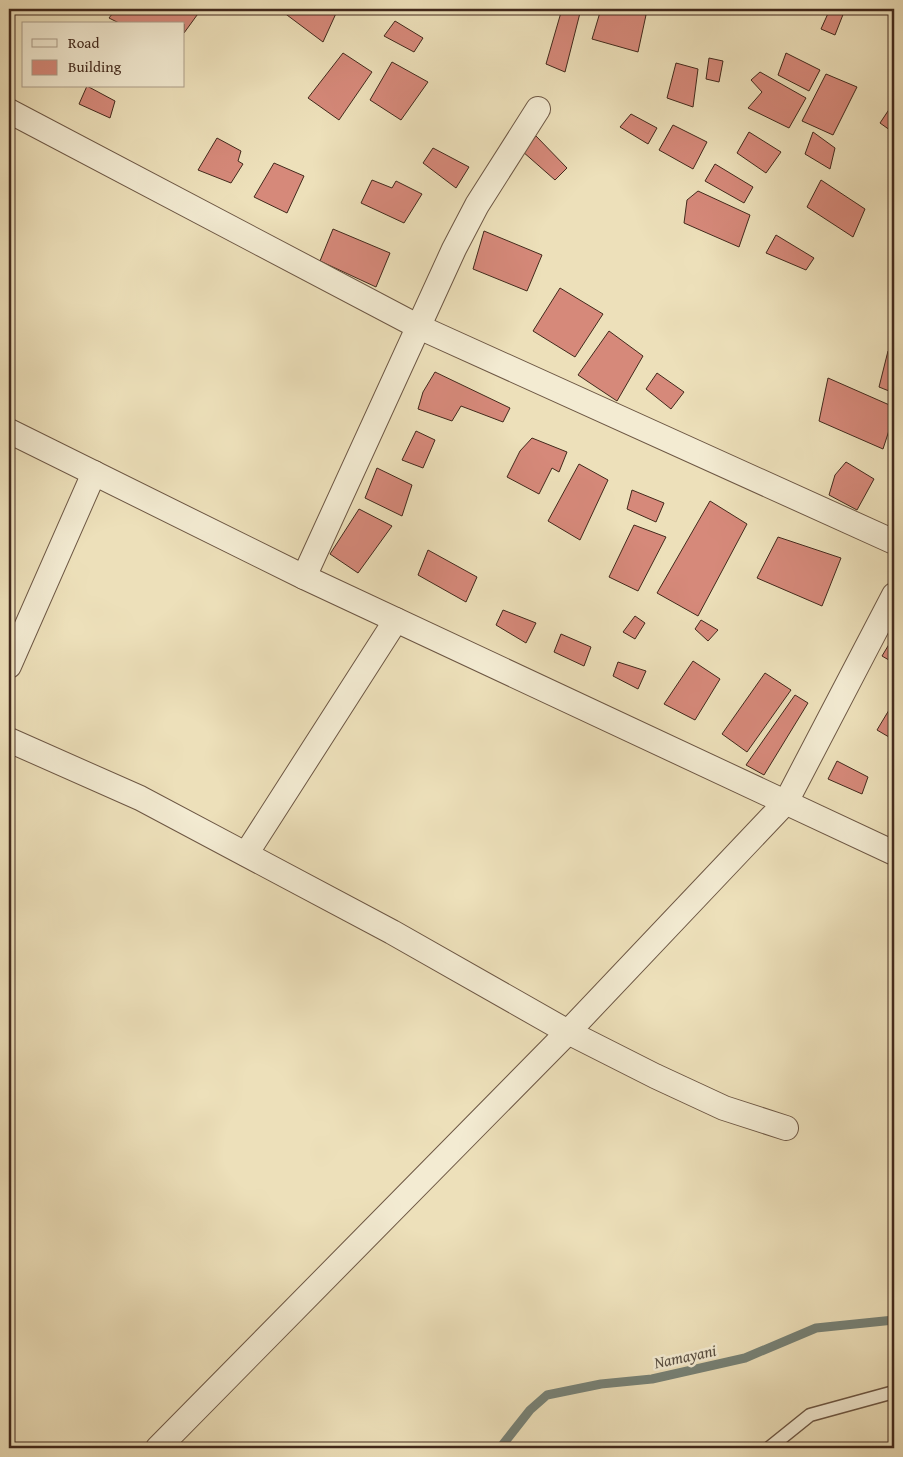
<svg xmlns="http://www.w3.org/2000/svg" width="903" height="1457" font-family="'Gentium Book Plus',serif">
	<rect width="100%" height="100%" fill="#ede0ba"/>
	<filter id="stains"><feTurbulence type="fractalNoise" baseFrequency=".004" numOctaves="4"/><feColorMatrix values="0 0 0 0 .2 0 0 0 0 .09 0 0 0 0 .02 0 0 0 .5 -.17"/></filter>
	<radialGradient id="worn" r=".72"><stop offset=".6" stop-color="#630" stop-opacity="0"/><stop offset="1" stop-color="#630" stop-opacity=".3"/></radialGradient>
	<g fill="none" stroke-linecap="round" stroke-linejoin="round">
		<polyline stroke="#778277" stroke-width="9" points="500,1448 530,1410 547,1395 601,1384 652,1379 745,1358 816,1328 894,1320"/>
	</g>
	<g fill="#d6897a" stroke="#42291c">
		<polygon points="116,9 197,9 200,11 184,33 184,24 121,24 109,18"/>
		<polygon points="279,9 338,9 323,42"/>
		<polygon points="562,9 581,9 565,72 546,64"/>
		<polygon points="601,9 626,9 646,15 638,52 592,39"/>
		<polygon points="830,9 844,12 835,35 821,29"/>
		<polygon points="395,21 423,38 414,52 384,36"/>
		<polygon points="343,53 372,72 339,120 308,98"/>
		<polygon points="786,53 820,70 809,91 778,75"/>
		<polygon points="709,58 723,61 719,82 706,79"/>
		<polygon points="392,62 428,82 401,120 370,100"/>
		<polygon points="676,63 698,69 693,107 667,98"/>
		<polygon points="760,72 806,98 789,128 748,108 762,92 751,80"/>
		<polygon points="826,74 857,87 833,135 802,121"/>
		<polygon points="87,86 115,101 110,118 79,104"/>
		<polygon points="894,102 894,133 880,123"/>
		<polygon points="631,114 657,128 648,144 620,127"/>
		<polygon points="673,125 707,142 693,169 659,150"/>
		<polygon points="749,132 781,152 766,173 737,153"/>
		<polygon points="813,132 835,148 830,169 805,154"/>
		<polygon points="536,136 567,168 555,180 522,151"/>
		<polygon points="217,138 241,151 238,161 243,164 231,183 198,170"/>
		<polygon points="433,148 469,167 456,188 423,163"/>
		<polygon points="274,163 304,176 287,213 254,197"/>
		<polygon points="715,164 753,187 744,203 705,181"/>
		<polygon points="372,180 392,188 396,181 422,194 404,223 361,203"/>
		<polygon points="821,180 865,209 853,237 807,207"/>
		<polygon points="698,191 750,215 739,247 684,223 687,200"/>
		<polygon points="333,229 390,253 376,287 320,261"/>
		<polygon points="484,231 542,255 527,291 473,269"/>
		<polygon points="776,235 814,258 806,270 766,253"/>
		<polygon points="560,288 603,314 575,357 533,331"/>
		<polygon points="609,331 643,356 617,401 578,375"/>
		<polygon points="888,351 894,353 894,393 879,387"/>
		<polygon points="435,372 510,408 503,422 461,406 452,421 418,409 423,392"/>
		<polygon points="657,373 684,392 671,409 646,389"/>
		<polygon points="828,378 894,407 894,415 883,449 819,421"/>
		<polygon points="416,431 435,440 423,468 402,460"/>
		<polygon points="532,438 567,452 559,472 552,468 539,494 507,477 520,451"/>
		<polygon points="846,462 874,479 857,510 829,495 835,475"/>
		<polygon points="579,464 608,480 580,540 548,521"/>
		<polygon points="377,468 412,485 402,516 365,498"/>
		<polygon points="632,490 664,503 656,522 627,509"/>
		<polygon points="710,501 747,524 698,616 657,593"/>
		<polygon points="359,509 392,526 358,573 330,554"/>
		<polygon points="634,525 666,537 638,591 609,577"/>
		<polygon points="778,537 841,558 822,606 757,578"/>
		<polygon points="428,550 477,577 466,602 418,575"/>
		<polygon points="503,610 536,623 526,643 496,625"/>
		<polygon points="635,616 645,623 635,639 623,632"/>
		<polygon points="701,620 718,630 708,641 695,629"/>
		<polygon points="561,634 591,647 584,666 554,652"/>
		<polygon points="894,636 894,663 882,656"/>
		<polygon points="693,661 720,679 695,720 664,704"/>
		<polygon points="618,662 646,671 638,689 613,676"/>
		<polygon points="765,673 791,690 747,752 722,734"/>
		<polygon points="795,695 808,703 764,775 746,765"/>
		<polygon points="889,710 894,713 894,740 877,730"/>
		<polygon points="837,761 868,777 862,794 828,779"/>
	</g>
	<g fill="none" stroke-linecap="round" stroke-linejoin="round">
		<g stroke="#6d5744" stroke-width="15">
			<polyline id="lane" points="769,1448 810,1415 894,1392"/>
		</g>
		<g stroke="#6d5744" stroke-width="26">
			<g id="street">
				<polyline points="9,111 419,327 894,542"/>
				<polyline points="9,431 304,577 894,853"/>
				<polyline points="304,577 454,249 477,205 538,109"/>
				<polyline points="9,666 94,473"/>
				<polyline points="9,740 140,798 392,932 568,1032 655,1076 724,1108 786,1128"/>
				<polyline points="246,854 396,620"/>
				<polyline points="158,1448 568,1032 786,802 894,595"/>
			</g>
		</g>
		<use href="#lane" stroke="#f3ebd2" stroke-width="12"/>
		<use href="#street" stroke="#f3ebd2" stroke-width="24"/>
	</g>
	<g text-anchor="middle" stroke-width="5" stroke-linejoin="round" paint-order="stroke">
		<g font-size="16" font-style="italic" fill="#584e42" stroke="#f3ebd2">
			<text transform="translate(685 1356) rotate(-12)" y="6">Namayani</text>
		</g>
	</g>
	<rect width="903" height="1457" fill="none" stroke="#ede0ba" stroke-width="30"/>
	<rect x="10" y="10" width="883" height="1437" fill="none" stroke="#42291c" stroke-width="2.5"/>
	<rect x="15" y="15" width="873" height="1427" fill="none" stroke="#42291c"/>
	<rect x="22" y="22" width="162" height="65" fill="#f3ebd2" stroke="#ac9d89"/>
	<rect x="32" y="39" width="25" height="8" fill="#f3ebd2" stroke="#ac9d89"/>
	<text x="68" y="48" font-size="15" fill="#42291c">Road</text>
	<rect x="32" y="60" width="25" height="15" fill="#d6897a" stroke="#ac9d89"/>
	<text x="68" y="72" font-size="15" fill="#42291c">Building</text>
	<rect width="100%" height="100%" filter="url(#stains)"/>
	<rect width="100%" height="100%" fill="url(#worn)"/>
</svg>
